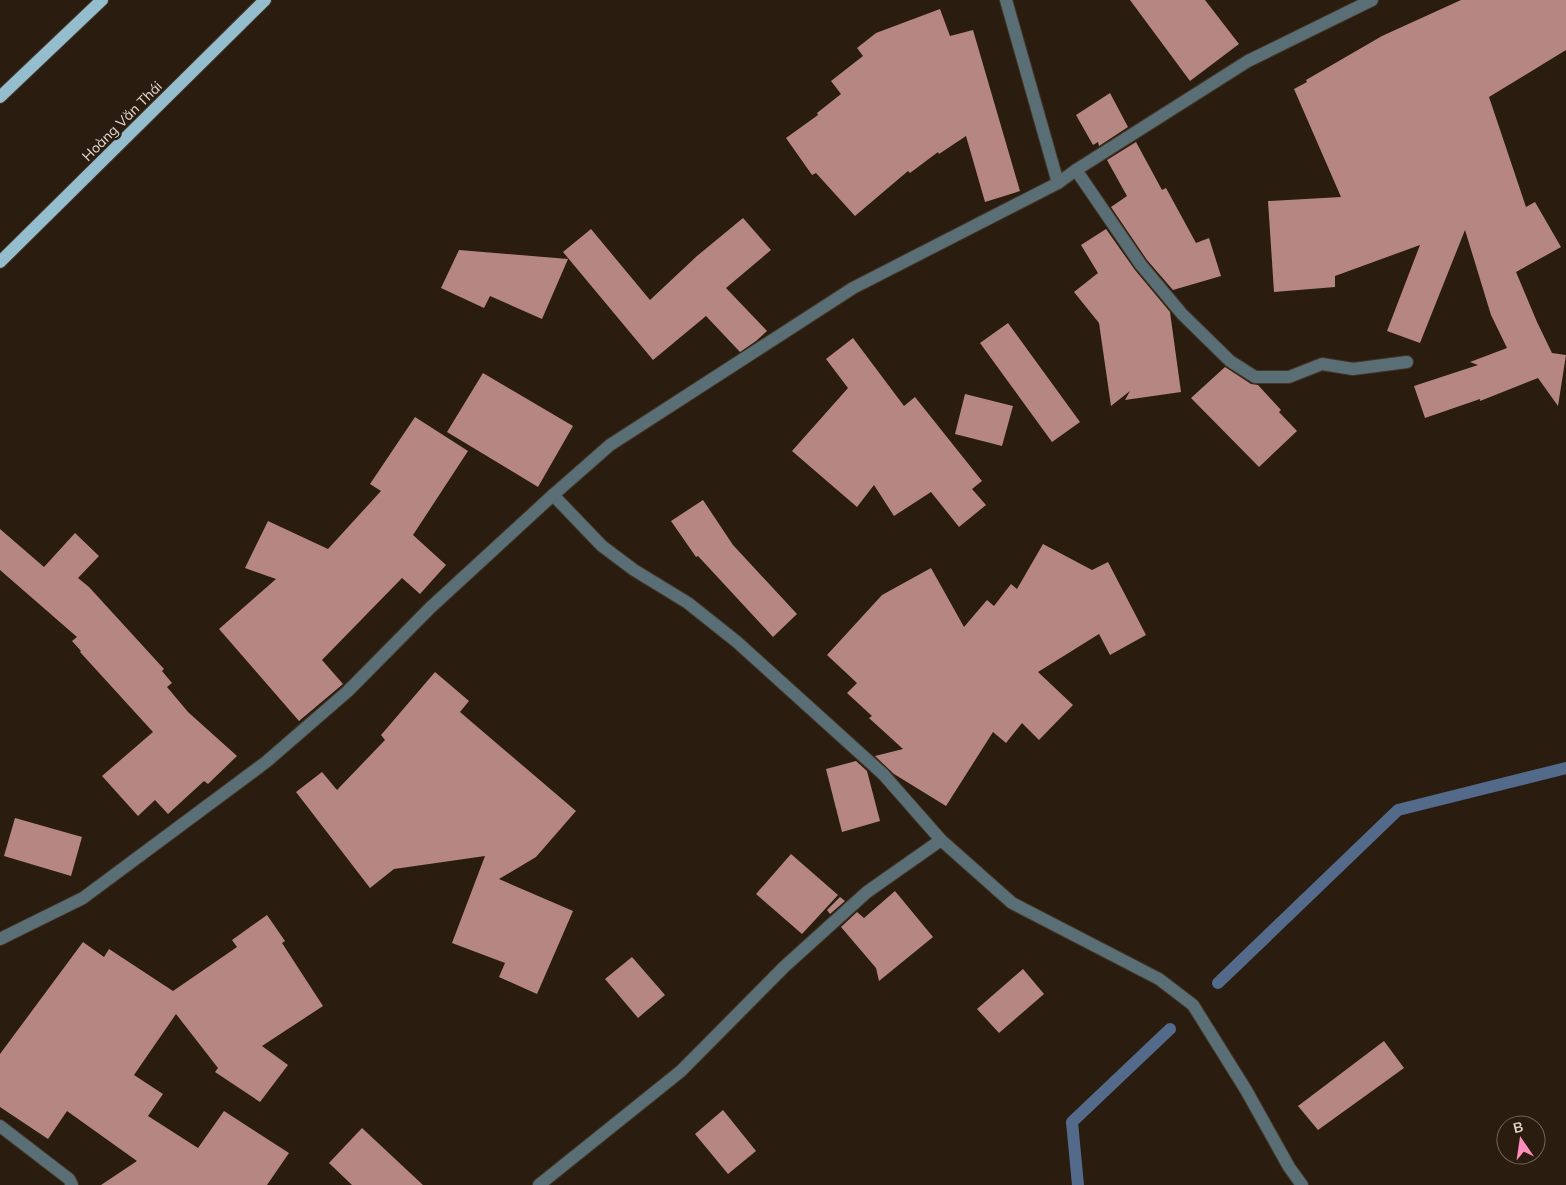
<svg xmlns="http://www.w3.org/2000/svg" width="1566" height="1185" font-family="Mulish,sans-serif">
	<rect width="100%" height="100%" fill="#2a1c0e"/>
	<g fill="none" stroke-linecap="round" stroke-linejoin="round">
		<g stroke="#536a8a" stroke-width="12">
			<polyline points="1218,983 1398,810 1566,768"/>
			<polyline points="1078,1185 1072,1122 1170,1029"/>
		</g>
	</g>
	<g fill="#b68782">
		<polygon points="1130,0 1205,0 1239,44 1190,81"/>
		<polygon points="1461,0 1566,0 1566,50 1489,97 1526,207 1535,202 1561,247 1516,272 1537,322 1552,353 1566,355 1558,406 1538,378 1480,401 1480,399 1425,418 1414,386 1478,365 1470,362 1507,348 1491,315 1465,230 1420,343 1387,331 1420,245 1335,276 1335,287 1274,292 1268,201 1341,197 1294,89 1307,82 1306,80 1382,36"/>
		<polygon points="940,9 950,36 973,30 1020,191 985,202 966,136 939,154 938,152 910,173 908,171 855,216 816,173 812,175 786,138 818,115 817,113 841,94 831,81 863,56 857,48 876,33"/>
		<polygon points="1110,93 1128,127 1099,146 1098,142 1093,145 1076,115"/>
		<polygon points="1136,142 1162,190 1166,188 1196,243 1209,238 1221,276 1173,290 1147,260 1111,207 1127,196 1107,160"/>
		<polygon points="743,218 771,250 726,288 767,331 756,341 740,352 706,316 653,360 563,252 591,229 650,300 697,256"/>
		<polygon points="1106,229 1135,270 1170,312 1181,392 1125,400 1130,391 1111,406 1099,323 1074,292 1098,273 1081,245"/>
		<polygon points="459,250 568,259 542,319 490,296 484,308 441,288"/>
		<polygon points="1008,323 1080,422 1052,442 980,343"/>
		<polygon points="853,338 904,406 915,397 982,481 972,489 986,505 959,527 931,492 894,516 874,485 857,507 792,451 848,388 826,359"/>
		<polygon points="1225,367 1251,384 1258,385 1281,410 1279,412 1297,431 1259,467 1191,398"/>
		<polygon points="483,373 573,426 538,487 447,432"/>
		<polygon points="965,394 1013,406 1002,446 955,434"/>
		<polygon points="415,417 468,451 413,535 446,565 420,594 402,578 322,660 343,684 299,721 219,629 276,579 245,568 268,521 328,549 381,491 370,484"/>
		<polygon points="703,500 733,545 797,614 773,637 698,556 696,557 671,521"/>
		<polygon points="0,529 44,567 75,533 99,556 78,578 89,587 164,669 162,671 172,683 167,687 188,712 237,756 208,784 204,781 168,814 155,800 138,816 102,776 153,732 80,652 81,651 72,641 77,637 0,570"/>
		<polygon points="1043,544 1092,570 1108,562 1146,635 1110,655 1099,634 1038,672 1073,705 1039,740 1022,723 1006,743 993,732 946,806 894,774 875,756 903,749 869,718 872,716 847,693 857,683 827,655 882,595 931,568 964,627 987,600 994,606 1011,584 1017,589"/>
		<polygon points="435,672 469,701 460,712 576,811 536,857 499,879 573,911 537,994 499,977 505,963 452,943 485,856 394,869 370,888 296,792 322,772 337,790 385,740 381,735"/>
		<polygon points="856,761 867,771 880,821 842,832 826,769"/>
		<polygon points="15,818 82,837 71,876 4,856"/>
		<polygon points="791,854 838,895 802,934 756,894"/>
		<polygon points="895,891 933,937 879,981 876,968 841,927 857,912 864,918"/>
		<polygon points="840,897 845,901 830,914 827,910"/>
		<polygon points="267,915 285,941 282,943 323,1006 262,1046 288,1065 260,1102 215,1072 218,1068 176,1014 134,1075 163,1094 148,1116 198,1148 224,1111 289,1153 267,1185 101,1185 137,1161 67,1111 48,1139 0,1107 0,1054 83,942 104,957 109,949 173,991 237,947 232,940"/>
		<polygon points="632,957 665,995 638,1018 605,979"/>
		<polygon points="1023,969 1044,994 999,1033 977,1009"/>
		<polygon points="1384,1041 1404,1068 1318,1130 1298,1106"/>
		<polygon points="723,1110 756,1151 728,1174 695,1134"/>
		<polygon points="362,1128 423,1185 352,1185 329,1163"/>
	</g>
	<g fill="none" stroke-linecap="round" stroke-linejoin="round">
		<g stroke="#443629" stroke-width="14">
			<g id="minor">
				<polyline points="1006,0 1058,183"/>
				<polyline points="1076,170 1141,265 1182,314 1230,361 1255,377 1289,377 1322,364 1353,369 1407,362"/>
				<polyline points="553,495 602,546 634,570 688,603 737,642 883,774 941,840 1012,903 1159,979 1193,1005 1246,1090 1289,1167 1302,1185"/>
				<polyline points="0,939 83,898 266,762 348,691 430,608 553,495 610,445 853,288 1058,183 1076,170 1248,61 1372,0"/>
				<polyline points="0,1126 69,1179 72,1185"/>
				<polyline points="539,1185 681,1071 784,967 867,892 941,840"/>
			</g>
		</g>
		<g stroke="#443629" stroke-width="14">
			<g id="major">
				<polyline points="0,97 102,0"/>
				<polyline points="0,262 265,0"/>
			</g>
		</g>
		<use href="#minor" stroke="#5a6e75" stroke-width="12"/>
		<use href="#major" stroke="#94becd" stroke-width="12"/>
	</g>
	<g text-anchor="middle" stroke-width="5" stroke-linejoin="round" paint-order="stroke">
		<g font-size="14" fill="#e1d7ce" stroke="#2a1c0e">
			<text transform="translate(122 121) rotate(-45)" y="5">Hoàng Văn Thái</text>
		</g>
	</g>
	<g transform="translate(1521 1140) rotate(347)"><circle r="24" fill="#2a1c0e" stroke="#73675b"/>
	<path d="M0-4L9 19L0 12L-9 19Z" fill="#fd8ebe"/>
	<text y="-8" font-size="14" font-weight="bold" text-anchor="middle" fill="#e1d7ce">B</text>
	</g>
</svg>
